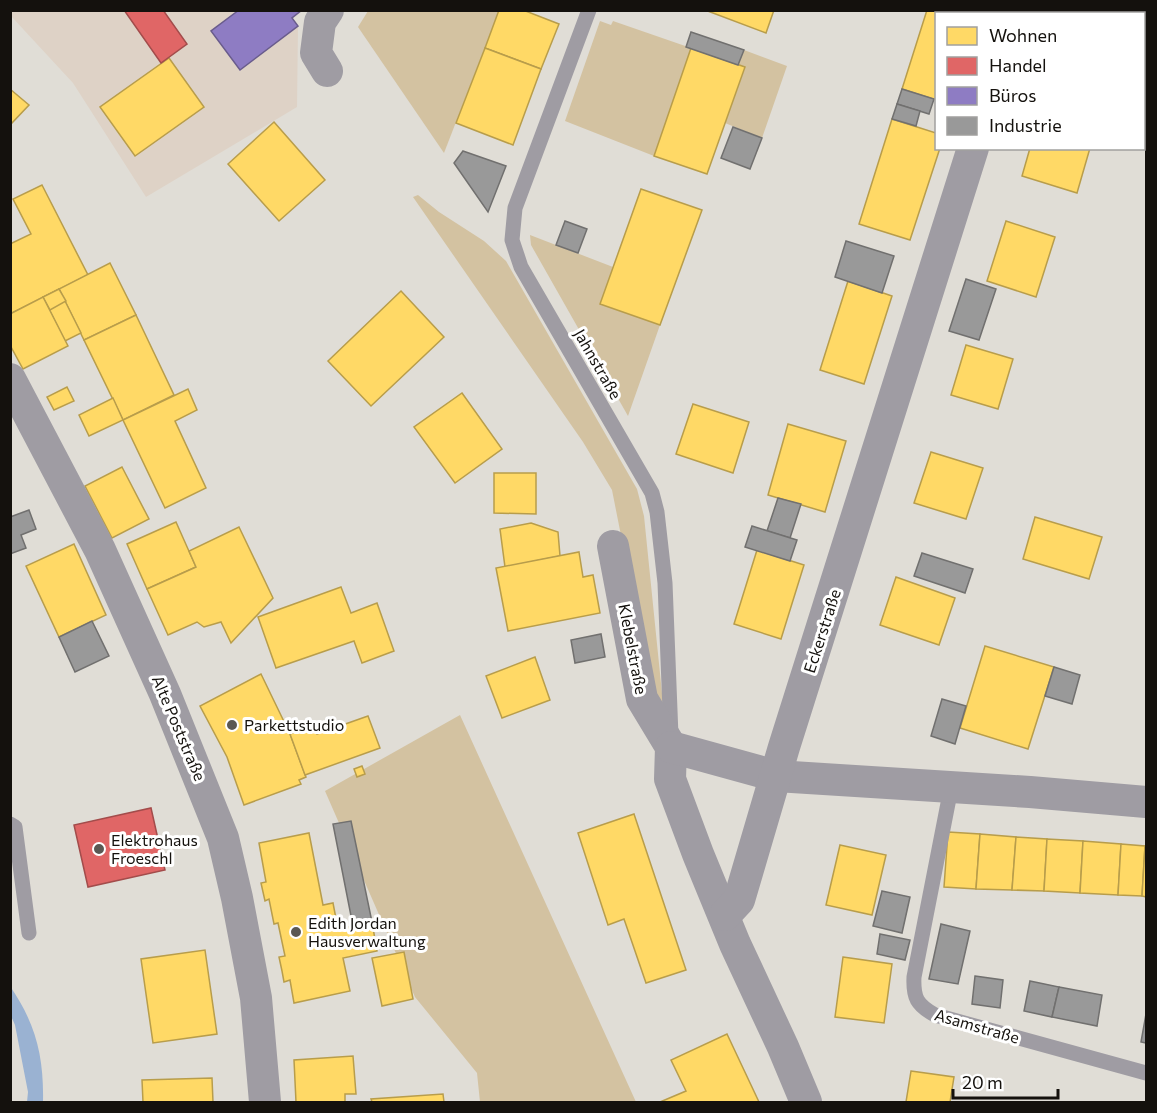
<svg xmlns="http://www.w3.org/2000/svg" width="1157" height="1113" font-family="Commissioner,sans-serif">
	<rect width="100%" height="100%" fill="#e0ddd6"/>
	<polygon fill="#ded2c6" points="11,10 302,11 292,18 298,26 297,107 146,197 73,83 11,16"/>
	<g fill="#d3c2a1">
		<polygon points="368,11 499,11 444,153 358,27"/>
		<polygon points="600,21 611,25 613,21 691,48 654,156 565,121"/>
		<polygon points="744,50 787,66 762,138 725,123 745,68 738,65"/>
		<polygon points="418,195 439,212 484,241 506,261 637,489 644,516 663,703 659,702 647,667 612,490 583,442 413,197"/>
		<polygon points="530,235 613,267 600,304 660,325 628,416 531,245"/>
		<polygon points="460,715 636,1102 480,1102 477,1073 415,997 325,791"/>
	</g>
	<path fill="#9ab2d2" d="M 10,986 C 36,1024 44,1057 43,1102 L 27,1102 L 28,1092 L 15,1025 L 11,1016 Z"/>
	<g fill="#ffd966" stroke="#b89d4b" stroke-width="1.5">
		<polygon points="499,10 523,10 559,24 541,69 485,48"/>
		<polygon points="705,10 774,10 766,33"/>
		<polygon points="927,10 985,10 984,14 936,14 936,100 902,89"/>
		<polygon points="1144,43 1146,44 1146,80 1144,89"/>
		<polygon points="485,48 541,69 513,145 456,123"/>
		<polygon points="691,48 745,67 707,174 654,156"/>
		<polygon points="169,58 204,107 135,156 100,107"/>
		<polygon points="10,89 29,105 10,125"/>
		<polygon points="892,119 936,133 936,148 940,148 910,240 859,224"/>
		<polygon points="274,122 325,180 279,221 228,164"/>
		<polygon points="1030,148 1090,148 1077,193 1022,176"/>
		<polygon points="42,185 88,275 10,314 10,244 31,234 13,199"/>
		<polygon points="641,189 702,210 660,325 600,304"/>
		<polygon points="1006,221 1055,237 1036,297 987,281"/>
		<polygon points="110,263 136,315 84,340 59,289"/>
		<polygon points="848,281 892,296 864,384 820,370"/>
		<polygon points="59,289 81,333 65,341 43,297"/>
		<polygon points="59,289 66,301 50,310 43,297"/>
		<polygon points="401,291 444,337 371,406 328,361"/>
		<polygon points="43,297 68,346 23,369 10,345 10,314"/>
		<polygon points="136,315 174,395 123,420 84,340"/>
		<polygon points="966,345 1013,359 998,409 951,395"/>
		<polygon points="67,387 74,401 54,410 47,397"/>
		<polygon points="188,389 197,410 175,421 206,488 165,508 123,420"/>
		<polygon points="462,393 502,449 455,483 414,427"/>
		<polygon points="113,398 123,420 89,436 79,415"/>
		<polygon points="693,404 749,422 733,473 676,454"/>
		<polygon points="788,424 846,441 825,512 768,495"/>
		<polygon points="931,452 983,468 966,519 914,503"/>
		<polygon points="122,467 149,519 112,538 85,486"/>
		<polygon points="494,473 536,473 536,514 494,513"/>
		<polygon points="1035,517 1102,537 1089,579 1023,559"/>
		<polygon points="176,522 196,567 147,589 127,544"/>
		<polygon points="531,523 558,532 560,556 505,567 500,529"/>
		<polygon points="239,527 273,598 231,643 221,622 204,627 197,622 168,635 147,589 196,567 189,551"/>
		<polygon points="74,544 106,615 59,637 26,566"/>
		<polygon points="757,550 804,565 781,639 734,624"/>
		<polygon points="579,552 583,577 593,575 600,613 508,631 496,568"/>
		<polygon points="896,577 955,598 939,645 880,625"/>
		<polygon points="341,587 351,613 377,603 394,651 362,663 354,641 276,668 258,617"/>
		<polygon points="985,646 1054,667 1028,749 960,728"/>
		<polygon points="535,657 550,700 502,718 486,676"/>
		<polygon points="261,674 290,734 306,777 299,780 301,784 244,805 227,757 200,706"/>
		<polygon points="368,716 380,748 305,775 290,734 314,725 317,734"/>
		<polygon points="362,766 365,774 357,777 354,769"/>
		<polygon points="634,814 686,970 646,983 624,919 608,925 578,833"/>
		<polygon points="948,832 980,834 976,889 944,887"/>
		<polygon points="309,833 323,905 333,903 338,929 372,922 377,951 343,958 350,991 294,1003 290,980 284,982 282,971 279,957 285,956 278,923 274,924 269,899 265,901 261,883 266,882 259,843"/>
		<polygon points="980,834 1016,837 1012,890 976,889"/>
		<polygon points="1016,837 1047,839 1044,891 1012,890"/>
		<polygon points="1047,839 1083,841 1080,893 1044,891"/>
		<polygon points="1083,841 1121,844 1118,895 1080,893"/>
		<polygon points="1121,844 1145,846 1142,896 1118,895"/>
		<polygon points="840,845 886,855 872,915 826,905"/>
		<polygon points="1145,846 1146,846 1146,897 1142,896"/>
		<polygon points="205,950 217,1034 153,1043 141,959"/>
		<polygon points="404,952 413,999 382,1006 372,958"/>
		<polygon points="843,957 892,964 884,1023 835,1017"/>
		<polygon points="727,1034 759,1102 660,1102 686,1091 671,1060"/>
		<polygon points="353,1056 356,1094 345,1094 345,1102 296,1102 294,1060"/>
		<polygon points="911,1071 954,1077 950,1102 906,1102"/>
		<polygon points="212,1078 213,1102 143,1102 142,1080"/>
		<polygon points="443,1094 444,1102 372,1102 371,1099"/>
	</g>
	<g fill="#e06666" stroke="#a34c4b" stroke-width="1.5">
		<polygon points="124,10 163,10 187,44 161,63"/>
		<polygon points="151,808 165,870 88,887 74,825"/>
	</g>
	<polygon fill="#8e7cc3" stroke="#695c8c" stroke-width="1.5" points="239,10 302,10 292,18 298,26 240,70 211,31"/>
	<g fill="#999" stroke="#71706f" stroke-width="1.5">
		<polygon points="1075,10 1108,10 1107,14 1074,14"/>
		<polygon points="691,32 744,50 738,65 686,47"/>
		<polygon points="902,89 934,99 929,114 897,104"/>
		<polygon points="897,104 920,111 916,126 892,119"/>
		<polygon points="733,127 762,138 750,169 721,158"/>
		<polygon points="463,151 506,166 488,212 454,163"/>
		<polygon points="565,221 587,229 578,253 556,245"/>
		<polygon points="846,241 894,256 882,293 835,277"/>
		<polygon points="966,279 996,289 979,340 949,331"/>
		<polygon points="778,498 801,504 790,538 767,531"/>
		<polygon points="29,510 36,529 21,535 26,548 10,554 10,517"/>
		<polygon points="752,526 797,540 790,561 745,547"/>
		<polygon points="922,553 973,569 965,593 914,576"/>
		<polygon points="92,621 109,656 75,672 59,637"/>
		<polygon points="601,634 605,657 575,663 571,640"/>
		<polygon points="1054,667 1080,675 1072,704 1045,696"/>
		<polygon points="942,699 966,706 955,744 931,736"/>
		<polygon points="351,821 372,922 353,926 333,824"/>
		<polygon points="882,891 910,897 902,933 873,926"/>
		<polygon points="941,924 970,931 958,984 929,979"/>
		<polygon points="880,934 910,940 905,960 877,954"/>
		<polygon points="975,976 1003,980 1000,1008 972,1004"/>
		<polygon points="1030,981 1059,987 1052,1017 1024,1011"/>
		<polygon points="1059,987 1102,995 1097,1026 1052,1017"/>
		<polygon points="1146,1014 1146,1043 1141,1042"/>
	</g>
	<g fill="none" stroke-linecap="round" stroke-linejoin="round">
		<g stroke="#9f9ca3" stroke-width="15">
			<polyline points="589,10 515,208 512,240 521,267 652,493 657,512 665,583 671,736"/>
			<path d="M 951,788 L 914,977 C 913,998 917,1005 935,1015 L 1146,1073"/>
			<polyline points="10,824 15,827 29,933"/>
		</g>
		<g stroke="#9f9ca3" stroke-width="32">
			<polyline points="1016,14 1017,10"/>
			<polyline points="327,71 316,53 320,22 328,10"/>
			<polyline points="10,379 100,550 165,694 223,838 237,898 256,998 265,1102"/>
			<polyline points="613,546 642,699 671,747 670,779 698,854 735,944 783,1047 806,1102"/>
			<polyline points="671,747 776,776 1030,792 1146,802"/>
			<polyline points="725,915 739,900 784,747 973,148"/>
		</g>
	</g>
	<g fill="#5b5853" stroke="#fff" stroke-width="2">
		<circle cx="232" cy="725" r="6"/>
		<circle cx="99" cy="849" r="6"/>
		<circle cx="296" cy="932" r="6"/>
	</g>
	<g text-anchor="middle" stroke-width="6" stroke-linejoin="round" paint-order="stroke">
		<g font-size="16" fill="#14110d" stroke="#fff">
			<text transform="translate(598 364) rotate(60)" y="6">Jahnstraße</text>
			<text transform="translate(822 631) rotate(-72)" y="6">Eckerstraße</text>
			<text transform="translate(633 649) rotate(79)" y="6">Klebelstraße</text>
			<text transform="translate(179 728) rotate(67)" y="6">Alte Poststraße</text>
			<text transform="translate(977 1026) rotate(16)" y="6">Asamstraße</text>
		</g>
		<g font-size="16" fill="#14110d" stroke="#fff" text-anchor="start">
			<text x="244" y="731">Parkettstudio</text>
			<text x="111" y="846">Elektrohaus<tspan x="111" dy="18">Froeschl</tspan></text>
			<text x="308" y="929">Edith Jordan<tspan x="308" dy="18">Hausverwaltung</tspan></text>
		</g>
	</g>
	<rect width="1157" height="1113" fill="none" stroke="#14110d" stroke-width="24"/>
	<rect x="935" y="12" width="210" height="138" fill="#ffffff" stroke="#a1a09e" stroke-width="1.5"/>
	<rect x="947" y="27" width="30" height="18" fill="#ffd966" stroke="#a1a09e" stroke-width="1.5"/>
	<text x="989" y="42" font-size="18" fill="#14110d">Wohnen</text>
	<rect x="947" y="57" width="30" height="18" fill="#e06666" stroke="#a1a09e" stroke-width="1.5"/>
	<text x="989" y="72" font-size="18" fill="#14110d">Handel</text>
	<rect x="947" y="87" width="30" height="18" fill="#8e7cc3" stroke="#a1a09e" stroke-width="1.5"/>
	<text x="989" y="102" font-size="18" fill="#14110d">Büros</text>
	<rect x="947" y="117" width="30" height="18" fill="#999999" stroke="#a1a09e" stroke-width="1.5"/>
	<text x="989" y="132" font-size="18" fill="#14110d">Industrie</text>
	<path d="M953 1089v9h105v-9" fill="none" stroke="#14110d" stroke-width="3"/>
	<text x="962" y="1089" font-size="18" fill="#14110d" stroke="#ffffff" stroke-width="4.5" paint-order="stroke">20 m</text>
</svg>
